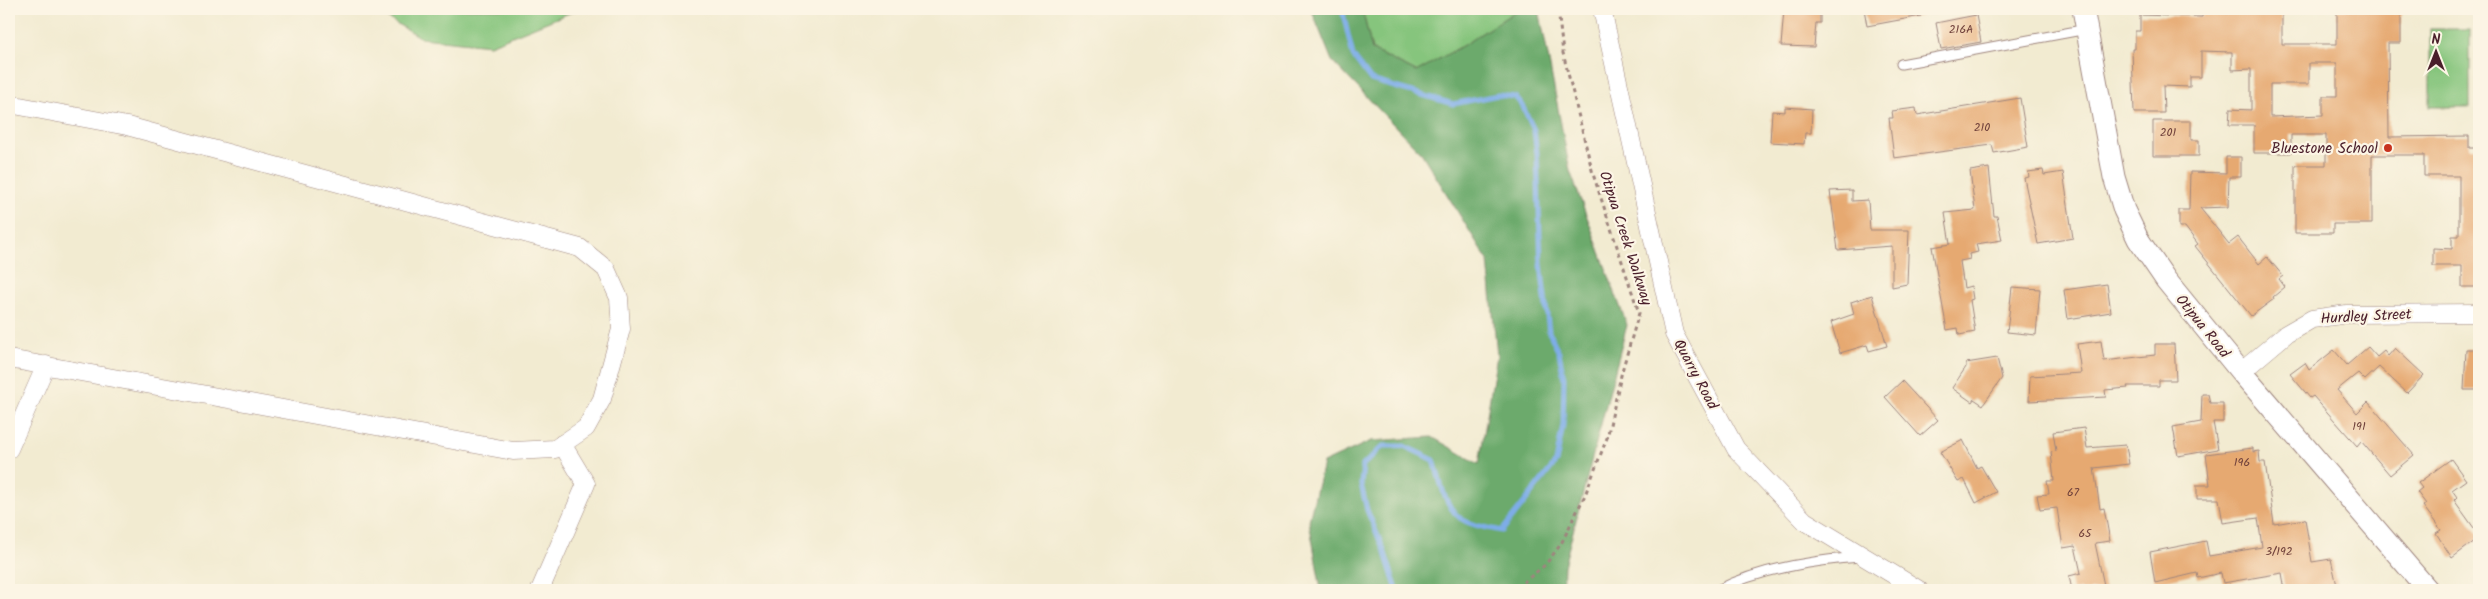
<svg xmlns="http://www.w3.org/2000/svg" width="2488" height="599" font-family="Kalam,sans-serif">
	<rect width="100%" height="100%" fill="#fcf5e5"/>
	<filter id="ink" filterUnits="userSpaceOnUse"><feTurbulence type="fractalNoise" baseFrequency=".02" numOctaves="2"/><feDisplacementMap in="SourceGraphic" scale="10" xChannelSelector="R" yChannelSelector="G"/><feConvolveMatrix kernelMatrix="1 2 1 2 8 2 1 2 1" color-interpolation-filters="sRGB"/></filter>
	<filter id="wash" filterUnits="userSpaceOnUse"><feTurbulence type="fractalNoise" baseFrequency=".0096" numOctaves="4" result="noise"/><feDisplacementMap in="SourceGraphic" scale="20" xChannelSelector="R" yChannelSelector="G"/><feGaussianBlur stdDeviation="1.12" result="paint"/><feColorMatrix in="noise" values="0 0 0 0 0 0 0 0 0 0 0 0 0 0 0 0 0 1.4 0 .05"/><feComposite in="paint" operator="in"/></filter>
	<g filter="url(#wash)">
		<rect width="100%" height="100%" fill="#f2ebd1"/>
		<g fill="#86c57d" stroke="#687254">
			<polygon points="372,9 579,9 490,45 421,38"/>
			<polygon points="1362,9 1519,9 1462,46 1416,72 1372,50"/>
			<rect x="2430" y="29" width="40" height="78"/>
		</g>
		<polygon fill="#6caa6c" stroke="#5b644c" points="1311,9 1362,9 1372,50 1416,72 1462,46 1519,9 1539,9 1570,171 1627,325 1564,566 1563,590 1321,590 1309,521 1323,463 1371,441 1432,437 1479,464 1497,355 1488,261 1422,154 1332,61"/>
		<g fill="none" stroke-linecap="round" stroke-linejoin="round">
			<path stroke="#7eade8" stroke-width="5" d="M 1342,9 L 1353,56 L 1371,80 L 1453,104 L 1498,95 L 1515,97 L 1522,105 L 1534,130 L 1537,154 L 1541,264 L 1549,332 L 1559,353 L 1564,378 L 1563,425 L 1556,462 L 1502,531 C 1491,528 1476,527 1465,521 C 1445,512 1440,479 1434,460 L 1404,446 L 1383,446 L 1363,465 L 1361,484 L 1367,510 L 1385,553 L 1397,590"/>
		</g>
		<g id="blocks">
			<g fill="#e6a971" fill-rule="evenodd">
				<polygon points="1784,9 1820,9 1820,23 1816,23 1814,47 1781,46"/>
				<polygon points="1864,9 1920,9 1921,16 1867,26"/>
				<path d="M 2225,9 L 2278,9 L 2278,13 L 2282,13 L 2282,44 L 2337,44 L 2337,9 L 2401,9 L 2401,43 L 2388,43 L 2389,137 L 2469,136 L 2469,148 L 2479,148 L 2479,287 L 2462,287 L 2462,266 L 2433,266 L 2433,248 L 2452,249 L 2452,236 L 2459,236 L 2459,176 L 2424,176 L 2424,155 L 2372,155 L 2372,224 L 2333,224 L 2333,233 L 2295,233 L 2295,165 L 2326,165 L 2326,135 L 2291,135 L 2291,153 L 2254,153 L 2254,125 L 2229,125 L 2230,109 L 2251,110 L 2251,69 L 2232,70 L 2232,52 L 2201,51 L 2201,77 L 2190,77 L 2190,87 L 2163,86 L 2164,113 L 2134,113 L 2132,49 L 2135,49 L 2135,31 L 2140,31 L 2140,15 L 2202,17 L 2203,10 L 2225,11 ZM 2309,63 L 2337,63 L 2337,96 L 2323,96 L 2323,115 L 2270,117 L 2270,84 L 2309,84 Z"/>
				<polygon points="1976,15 1981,42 1941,49 1936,23"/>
				<polygon points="2020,98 2028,147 1994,153 1992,145 1894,158 1889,118 1893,118 1892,111 1916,108 1917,115"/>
				<polygon points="1785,107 1812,109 1811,133 1805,133 1804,144 1770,142 1772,111 1785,112"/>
				<polygon points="2153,121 2191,121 2191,140 2199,140 2199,156 2153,156"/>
				<polygon points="2226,157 2241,157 2241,177 2229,177 2228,207 2200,208 2229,244 2238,237 2259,264 2267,257 2283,276 2279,279 2285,287 2273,297 2274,299 2251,316 2195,246 2198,244 2185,227 2179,227 2179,210 2189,210 2190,172 2226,173"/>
				<polygon points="1989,168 1994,216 1997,216 2002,240 1976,244 1978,252 1969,254 1970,259 1960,261 1964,288 1971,286 1973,299 1970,300 1975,332 1959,335 1958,328 1947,330 1932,247 1950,244 1945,213 1975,210 1970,171"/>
				<polygon points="2043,170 2044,175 2063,172 2073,238 2038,244 2024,178 2029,177 2028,172"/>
				<polygon points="1852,190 1852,201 1868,200 1870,230 1909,230 1907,284 1892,287 1892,246 1838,250 1830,191"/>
				<polygon points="2107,284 2111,312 2068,319 2064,290"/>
				<polygon points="2012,287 2040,289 2036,335 2007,332"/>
				<polygon points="1872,295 1887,346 1869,351 1867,345 1840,353 1831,322 1854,314 1851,302"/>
				<polygon points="2101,341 2104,361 2155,355 2155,344 2174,344 2176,380 2159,380 2159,386 2127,386 2128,388 2105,390 2106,397 2029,401 2030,376 2081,373 2077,344"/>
				<polygon points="2368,347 2377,357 2384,351 2388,356 2395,348 2424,375 2407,393 2379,367 2365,380 2358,373 2337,390 2357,413 2368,402 2414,455 2390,475 2361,441 2357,446 2313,396 2310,398 2290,374 2305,363 2309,370 2334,350 2347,365"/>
				<polygon points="2466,349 2479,349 2479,390 2464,390"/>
				<polygon points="1997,358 2002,378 1983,405 1974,399 1972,402 1952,388 1966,367 1966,363"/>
				<polygon points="1902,381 1938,420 1920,436 1885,397"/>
				<polygon points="2202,394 2208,394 2210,403 2223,403 2223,422 2213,422 2218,449 2178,456 2173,427 2201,422"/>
				<polygon points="2084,428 2087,448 2126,445 2129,464 2094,468 2100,509 2104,508 2110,541 2095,543 2105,590 2072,590 2069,576 2081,573 2075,546 2063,548 2057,508 2040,510 2037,495 2049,494 2047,481 2054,481 2051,452 2056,451 2053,432"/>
				<polygon points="1963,440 1977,468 1981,466 1996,492 1976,503 1964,479 1958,482 1940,452"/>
				<polygon points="2253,448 2253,452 2259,451 2260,462 2265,462 2274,524 2305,519 2312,562 2331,559 2338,590 2285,590 2282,573 2223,583 2221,573 2198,578 2197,573 2155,583 2150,552 2206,541 2209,556 2262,547 2258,518 2223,523 2219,499 2197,499 2197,485 2210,485 2206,454"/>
				<polygon points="2451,459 2466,480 2452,490 2457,497 2454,500 2479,535 2479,538 2452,558 2436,533 2441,530 2423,506 2426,504 2417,492 2422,488 2418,483"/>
			</g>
		</g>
	</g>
	<g filter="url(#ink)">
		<use href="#blocks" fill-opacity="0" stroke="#9e857e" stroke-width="1"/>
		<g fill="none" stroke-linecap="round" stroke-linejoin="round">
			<g stroke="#9e857e" stroke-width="11">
				<g id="service">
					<polyline points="1901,64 2087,29"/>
					<path d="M 1718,590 C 1759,569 1816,560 1861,557"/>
				</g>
			</g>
			<g stroke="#9e857e" stroke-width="19">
				<g id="minor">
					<polyline points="1602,9 1674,334 1736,449 1805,521 1919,590"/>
					<polyline points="9,104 127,126 580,248 606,269 619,298 621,329 602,399 586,428 555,449 513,451 9,359"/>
					<polyline points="2241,372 2286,334 2312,319 2347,314 2479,313"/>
					<polyline points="9,449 46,365"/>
					<polyline points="540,590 586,484 562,444"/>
				</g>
			</g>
			<g stroke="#9e857e" stroke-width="23">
				<polyline id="tertiary" points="2083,9 2114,177 2124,210 2138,239 2166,280 2241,372 2428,590"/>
			</g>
			<g stroke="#9e857e" stroke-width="3" stroke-dasharray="4 4" stroke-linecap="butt">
				<polyline points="462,9 492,9"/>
				<polyline points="1509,590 1519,586 1545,565 1561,544 1585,495 1607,438 1622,371 1639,313 1593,174 1563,53 1558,9"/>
			</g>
			<use href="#service" stroke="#fff" stroke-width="9"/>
			<use href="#minor" stroke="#fff" stroke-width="18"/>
			<use href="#tertiary" stroke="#fff" stroke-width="21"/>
		</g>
	</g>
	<circle fill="#c8321e" stroke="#fcf5e5" stroke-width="2" cx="2388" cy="148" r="5"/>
	<g text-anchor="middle" stroke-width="4.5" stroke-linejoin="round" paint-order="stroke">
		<g font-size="12" fill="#71423c">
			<text x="1961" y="33">216A</text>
			<text x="1982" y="131">210</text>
			<text x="2168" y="136">201</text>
			<text x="2359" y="430">191</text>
			<text x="2242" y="466">196</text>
			<text x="2073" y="496">67</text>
			<text x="2085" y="537">65</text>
			<text x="2279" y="555">3/192</text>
		</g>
		<g font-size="15" fill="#4a1f2b" stroke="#fcf5e5" text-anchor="end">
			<text x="2378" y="153">Bluestone School</text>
		</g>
		<g font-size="15" fill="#4a1f2b" stroke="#fcf5e5">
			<text transform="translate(1626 238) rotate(72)" y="5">Otipua Creek Walkway</text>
			<text transform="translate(2366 316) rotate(-3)" y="5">Hurdley Street</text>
			<text transform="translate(2203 326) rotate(51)" y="5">Otipua Road</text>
			<text transform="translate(1696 374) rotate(62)" y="5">Quarry Road</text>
		</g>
	</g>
	<rect width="2488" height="599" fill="none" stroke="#fcf5e5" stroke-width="30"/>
	<g transform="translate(2436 52)" stroke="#fcf5e5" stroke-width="4" paint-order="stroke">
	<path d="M0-4L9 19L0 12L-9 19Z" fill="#4a1f2b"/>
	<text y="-8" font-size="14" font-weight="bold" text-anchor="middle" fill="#4a1f2b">N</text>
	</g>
</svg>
